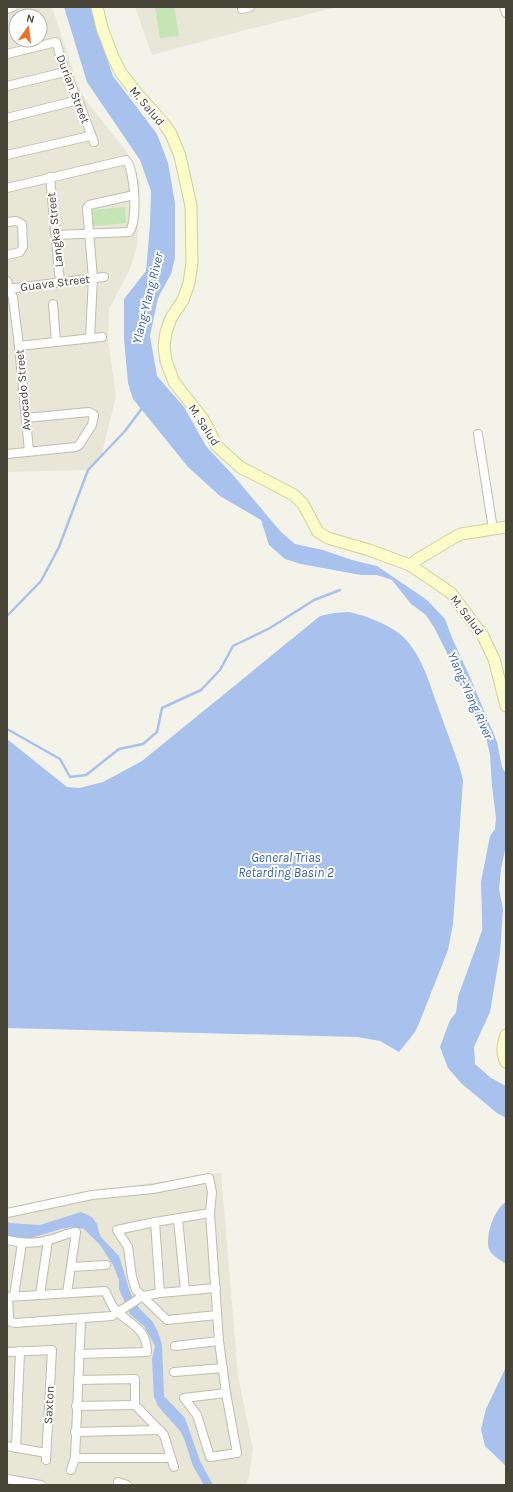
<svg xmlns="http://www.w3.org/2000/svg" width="513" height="1492" font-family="Karla,sans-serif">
	<rect width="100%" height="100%" fill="#f4f3e9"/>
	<g fill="#e7e6d7" fill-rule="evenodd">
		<path d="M 7,7 L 52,7 L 81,94 L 126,151 L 140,183 L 137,246 L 130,269 L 109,309 L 108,338 L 116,397 L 101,457 L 88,470 L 7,472 ZM 16,16 L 40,16 L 40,40 L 16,40 Z"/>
		<polygon points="135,7 337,7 230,34 152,55"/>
		<polygon points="221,1173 238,1376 253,1449 249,1477 246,1485 7,1485 7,1208 74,1194"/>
	</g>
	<g fill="#c4e6b4">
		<polygon points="155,7 174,7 179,36 160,38"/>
		<polygon points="125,207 126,223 93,226 91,210"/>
	</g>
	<g fill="#a8c1ed">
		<polygon points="64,7 90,7 113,76 157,134 168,163 175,203 175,258 171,274 158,298 150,336 157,376 184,407 206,446 233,475 281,532 295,544 323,550 352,560 377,566 427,600 445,619 452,638 470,677 497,742 502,767 506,774 506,845 501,869 499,889 503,909 500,953 490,1012 474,1047 475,1064 491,1078 506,1086 506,1118 497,1113 462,1084 448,1068 440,1047 450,1020 467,999 481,971 483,957 481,882 490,836 495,829 496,818 492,786 490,755 486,737 477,723 472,708 454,673 446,651 435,629 426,615 411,604 392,580 377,575 361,575 301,564 285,559 269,545 261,520 220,496 188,467 133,399 128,383 124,339 124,299 146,271 150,225 151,191 140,160 87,82"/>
		<path d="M 349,612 C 367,616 385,623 400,634 C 421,652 429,682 438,707 C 445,726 452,746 459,765 L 463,780 L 453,924 L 448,950 L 420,1021 L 415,1032 L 399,1052 L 380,1041 L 357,1037 L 7,1028 L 7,739 L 67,787 L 79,788 L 103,782 L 142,761 L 320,616 L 334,613 Z"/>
		<path d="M 506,1202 L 506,1264 C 500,1260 491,1255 489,1249 C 485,1236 494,1209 506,1202 Z"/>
		<polygon points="81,1212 92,1217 97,1224 100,1236 119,1256 130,1292 139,1308 153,1322 158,1332 162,1345 164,1396 185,1418 200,1461 213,1485 204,1485 193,1466 185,1441 181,1432 158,1406 154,1397 152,1359 155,1346 144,1326 130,1314 119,1289 119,1280 113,1265 100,1245 84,1229 73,1227 61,1229 31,1238 7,1237 7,1219 9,1223 40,1225"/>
		<polygon points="506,1367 506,1466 485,1446 481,1429 486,1409"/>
	</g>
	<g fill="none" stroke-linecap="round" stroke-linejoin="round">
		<g stroke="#a8c1ed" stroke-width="2.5">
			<polyline points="7,616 41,581 59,547 88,470 125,431 143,407"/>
			<polyline points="7,729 60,759 70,777 86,775 119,749 143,744 157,732 162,708 201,690 220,670 233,646 270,628 314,600 340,590"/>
		</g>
		<polyline stroke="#a8c1ed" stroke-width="14" points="462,1021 465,998 489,932"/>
		<g stroke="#bfbdac" stroke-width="10">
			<g id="street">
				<polyline points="242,7 242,9 250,7"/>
				<polyline points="504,7 506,13"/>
				<polyline points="7,9 13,7"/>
				<polyline points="7,54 56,42 65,72 78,100 94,142"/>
				<polyline points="7,86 65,72"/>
				<polyline points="7,118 78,100"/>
				<polyline points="7,155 90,136"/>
				<polyline points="50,177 60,282"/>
				<path d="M 7,188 L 126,160 C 135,170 138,222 129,232 L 56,235"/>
				<polyline points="7,222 16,221 22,224 23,247 20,252 7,255"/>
				<polyline points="7,281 13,298 19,346 29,451"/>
				<polyline points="7,289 104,277"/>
				<polyline points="53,304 56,342"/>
				<polyline points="90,338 93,278 87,208 89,205 134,195"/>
				<polyline points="19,346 102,337"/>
				<polyline points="478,434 493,529"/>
				<polyline points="7,454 76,447 79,445 92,425 94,415 89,412 26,418"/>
				<polyline points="7,1213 92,1195 153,1189 209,1178 212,1192 210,1213 219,1341 226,1393 237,1453 210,1457 197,1415 184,1398 226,1393"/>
				<polyline points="210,1213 155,1222 117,1230 128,1247 132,1277 136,1290 167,1320 217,1315"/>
				<polyline points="178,1219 185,1290"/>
				<polyline points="155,1222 160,1293"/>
				<path d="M 7,1240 C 20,1243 35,1244 48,1240 C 58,1238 66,1233 76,1232 L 67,1293"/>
				<polyline points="71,1267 106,1265"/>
				<polyline points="40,1295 48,1240"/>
				<polyline points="14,1296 22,1243"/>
				<path d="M 7,1297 L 105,1291 C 108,1296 110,1303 114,1308 C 128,1324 147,1327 147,1352 L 79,1354"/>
				<polyline points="8,1297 9,1318 11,1322 15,1323 112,1316 143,1296 160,1293 216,1288"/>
				<polyline points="175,1346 219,1341"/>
				<polyline points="7,1352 52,1350 46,1460"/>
				<polyline points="174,1372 223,1368"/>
				<polyline points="78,1380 135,1379 135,1405 164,1435 174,1467"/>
				<polyline points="76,1406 135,1405"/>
				<polyline points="75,1432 160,1430"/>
				<polyline points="7,1446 46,1453"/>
				<polyline points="16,1448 20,1351"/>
				<polyline points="75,1458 171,1458"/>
				<polyline points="71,1470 75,1458 81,1319"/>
				<polyline points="7,1479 41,1485"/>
				<polyline points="118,1482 127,1485"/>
			</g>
		</g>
		<g stroke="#d1d09a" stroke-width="13">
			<g id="secondary">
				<polyline points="97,7 102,28 113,57 121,73 135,91 164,124 171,134 180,156 191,206 192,263 189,283 183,300 171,318 166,332 164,346 166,361 174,382 203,419 217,446 240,467 294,495 303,504 318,532 328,538 369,550 410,565 451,593 483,636 494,659 506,706"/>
				<polyline points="410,565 418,559 455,537 461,534 506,527"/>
				<path d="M 506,1035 C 503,1044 501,1053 506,1062"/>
			</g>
		</g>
		<use href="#street" stroke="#fff" stroke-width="8"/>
		<use href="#secondary" stroke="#fcfccb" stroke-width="11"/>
	</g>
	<g text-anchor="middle" stroke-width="4" stroke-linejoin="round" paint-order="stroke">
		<g font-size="12" fill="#474538" stroke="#fff">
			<text transform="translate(73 89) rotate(69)" y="4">Durian Street</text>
			<text transform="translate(147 106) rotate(50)" y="4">M. Salud</text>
			<text transform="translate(55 230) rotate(-96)" y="4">Langka Street</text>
			<text transform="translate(55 283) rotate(-7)" y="4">Guava Street</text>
			<text transform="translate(23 390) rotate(-95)" y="4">Avocado Street</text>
			<text transform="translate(204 425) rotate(57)" y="4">M. Salud</text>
			<text transform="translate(467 615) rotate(53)" y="4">M. Salud</text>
			<text transform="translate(49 1405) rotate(-87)" y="4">Saxton</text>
		</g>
		<g font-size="13" font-style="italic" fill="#355faf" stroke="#fff">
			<text transform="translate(147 298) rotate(-76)" y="5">Ylang-Ylang River</text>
			<text transform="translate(471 695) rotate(66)" y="5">Ylang-Ylang River</text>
			<text x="286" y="862">General Trias<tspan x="286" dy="15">Retarding Basin 2</tspan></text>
		</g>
	</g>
	<rect width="513" height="1492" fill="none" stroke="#474538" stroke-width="16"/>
	<g transform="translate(28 28) rotate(14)"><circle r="19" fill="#ffffff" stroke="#b5b5af"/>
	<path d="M0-3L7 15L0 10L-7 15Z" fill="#f07124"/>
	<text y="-6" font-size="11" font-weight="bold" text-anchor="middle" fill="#474538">N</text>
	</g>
</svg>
